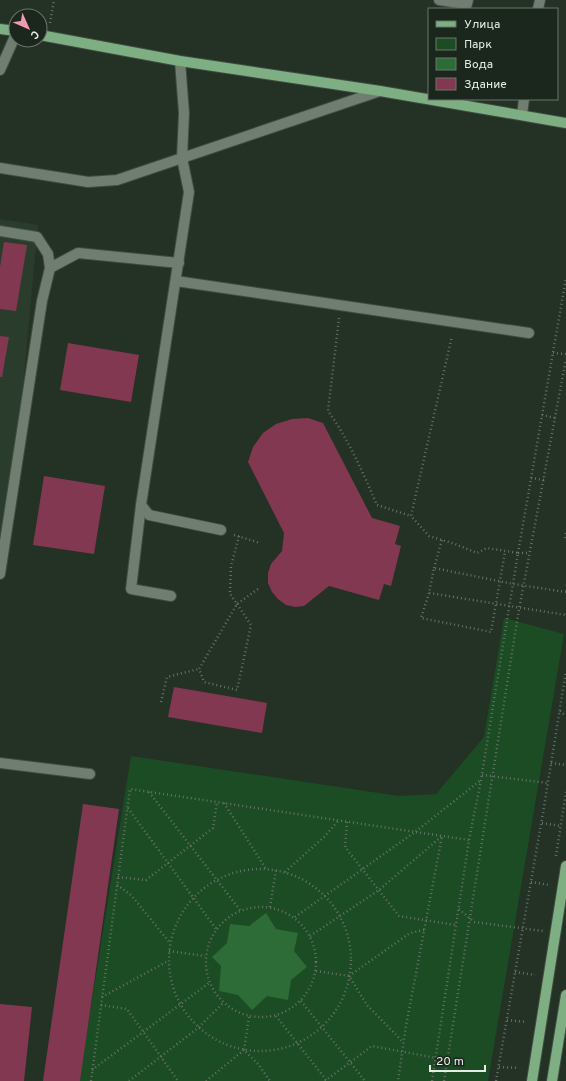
<svg xmlns="http://www.w3.org/2000/svg" width="566" height="1081" font-family="Overpass,sans-serif">
	<rect width="100%" height="100%" fill="#243125"/>
	<polygon fill="#2a3c2c" points="0,219 38,225 17,450 0,561"/>
	<polygon fill="#1b4c23" points="504,618 564,634 488,1081 79,1081 131,756 399,796 436,794 484,737"/>
	<polygon fill="#2d6c37" points="266,913 276,929 298,933 294,951 307,967 291,980 288,1000 267,996 252,1010 238,995 219,991 221,966 212,957 227,943 230,924 249,926"/>
	<g fill="#823851">
		<polygon points="4,242 27,245 16,311 0,309 0,267"/>
		<polygon points="0,336 9,337 2,377 0,377"/>
		<polygon points="68,343 139,355 131,402 60,390"/>
		<polygon points="308,418 323,423 372,518 400,526 395,544 401,546 391,586 384,584 379,600 329,586 304,606 295,607 286,605 278,599 272,592 268,583 268,573 271,564 282,551 284,533 248,462 253,447 263,433 276,424 292,419"/>
		<polygon points="44,476 105,486 94,554 33,545"/>
		<polygon points="174,687 267,703 262,733 168,717"/>
		<polygon points="83,804 119,809 80,1081 43,1081"/>
		<polygon points="0,1004 32,1007 24,1081 0,1081"/>
	</g>
	<g fill="none" stroke-linecap="round" stroke-linejoin="round">
		<g stroke="#414c42" stroke-width="12">
			<g id="minor">
				<polyline points="439,0 467,4 468,0"/>
				<polyline points="538,9 540,0"/>
				<polyline points="180,61 184,113 182,158 189,192 141,505 149,515 221,530"/>
				<polyline points="0,70 16,34"/>
				<polyline points="522,115 524,99"/>
				<polyline points="0,168 88,182 117,180 380,91"/>
				<polyline points="0,231 37,237 48,254 50,268"/>
				<polyline points="176,281 529,333"/>
				<polyline points="141,505 131,589 171,596"/>
				<polyline points="0,574 42,301 50,268 78,253 179,263"/>
				<polyline points="0,763 90,774"/>
			</g>
		</g>
		<g stroke="#414c42" stroke-width="12">
			<g id="major">
				<polyline points="0,29 16,31"/>
				<polyline points="40,35 180,61 380,91 566,123"/>
				<polyline points="532,1081 566,866"/>
				<polyline points="552,1081 566,995"/>
			</g>
		</g>
		<g stroke="#667267" stroke-width="2.5" stroke-dasharray="1 3" stroke-linecap="butt">
			<polyline points="50,23 54,0"/>
			<path d="M 339,318 L 328,411 C 349,440 363,473 377,505 L 411,516"/>
			<polyline points="553,353 566,354"/>
			<polyline points="542,415 555,418"/>
			<polyline points="531,478 544,480"/>
			<polyline points="234,535 260,543"/>
			<polyline points="239,536 231,566 230,594 237,604 258,589"/>
			<polyline points="565,538 566,533"/>
			<polyline points="518,553 566,278"/>
			<polyline points="518,553 530,553"/>
			<polyline points="434,568 442,540"/>
			<polyline points="566,592 513,584 434,568 429,593 566,615"/>
			<polyline points="429,593 421,618 491,632 505,552"/>
			<polygon points="237,604 251,625 237,690 204,682 199,669"/>
			<polyline points="161,702 167,677 199,669"/>
			<polyline points="560,711 566,716"/>
			<polyline points="551,763 566,765"/>
			<polyline points="482,775 548,783"/>
			<polyline points="149,792 240,910"/>
			<polyline points="224,803 266,869"/>
			<polyline points="128,808 216,929"/>
			<polyline points="347,822 345,847 399,916 456,925"/>
			<polyline points="542,823 561,826"/>
			<polyline points="556,856 566,792"/>
			<circle cx="260" cy="960" r="91"/>
			<polyline points="285,872 324,837 338,821"/>
			<polyline points="118,877 146,880 213,828 217,802"/>
			<polyline points="531,882 549,885"/>
			<polyline points="117,885 131,895 170,943"/>
			<circle cx="261" cy="962" r="55"/>
			<polyline points="270,907 276,870"/>
			<polyline points="459,909 474,922 543,931"/>
			<polyline points="295,917 415,832 481,780"/>
			<polyline points="310,936 379,890 442,836 406,1026 398,1081"/>
			<polyline points="169,951 205,956"/>
			<polyline points="316,971 349,976 367,1005 403,1042"/>
			<polyline points="515,972 535,975"/>
			<polyline points="349,976 410,933 424,930"/>
			<polyline points="102,997 168,961"/>
			<polyline points="301,1001 365,1081"/>
			<polyline points="101,1005 127,1009 178,1081"/>
			<polyline points="276,1016 327,1081"/>
			<polyline points="249,1017 244,1050 258,1064 270,1081"/>
			<polyline points="507,1020 527,1022"/>
			<polyline points="499,1067 519,1068"/>
			<polyline points="92,1070 209,983"/>
			<polyline points="91,1081 130,789 469,840"/>
			<polyline points="129,1081 198,1028 223,1003"/>
			<polyline points="206,1081 244,1050"/>
			<polyline points="325,1081 372,1046 436,1058"/>
			<polyline points="432,1081 469,840 481,780 518,553 487,548 477,553 455,544 429,536 411,516 452,336"/>
			<polyline points="444,1081 518,615 566,359"/>
			<polyline points="496,1081 543,813 566,671"/>
		</g>
		<use href="#minor" stroke="#6f7e70" stroke-width="10"/>
		<use href="#major" stroke="#7daf83" stroke-width="10"/>
	</g>
	<rect x="428" y="8" width="130" height="92" fill="#1b271c" stroke="#6b766c"/>
	<rect x="436" y="21" width="20" height="6" fill="#7daf83" stroke="#6b766c"/>
	<text x="464" y="28" font-size="12" fill="#e4ede5">Улица</text>
	<rect x="436" y="38" width="20" height="12" fill="#1b4c23" stroke="#6b766c"/>
	<text x="464" y="48" font-size="12" fill="#e4ede5">Парк</text>
	<rect x="436" y="58" width="20" height="12" fill="#2d6c37" stroke="#6b766c"/>
	<text x="464" y="68" font-size="12" fill="#e4ede5">Вода</text>
	<rect x="436" y="78" width="20" height="12" fill="#823851" stroke="#6b766c"/>
	<text x="464" y="88" font-size="12" fill="#e4ede5">Здание</text>
	<g transform="translate(28 28) rotate(135)"><circle r="19" fill="#1b271c" stroke="#6b766c"/>
	<path d="M0-3L7 15L0 10L-7 15Z" fill="#f19ab3"/>
	<text y="-6" font-size="11" font-weight="bold" text-anchor="middle" fill="#e4ede5">С</text>
	</g>
	<path d="M430 1065v6h55v-6" fill="none" stroke="#e4ede5" stroke-width="2"/>
	<text x="436" y="1065" font-size="12" fill="#e4ede5" stroke="#1b271c" stroke-width="3" paint-order="stroke">20 m</text>
</svg>
